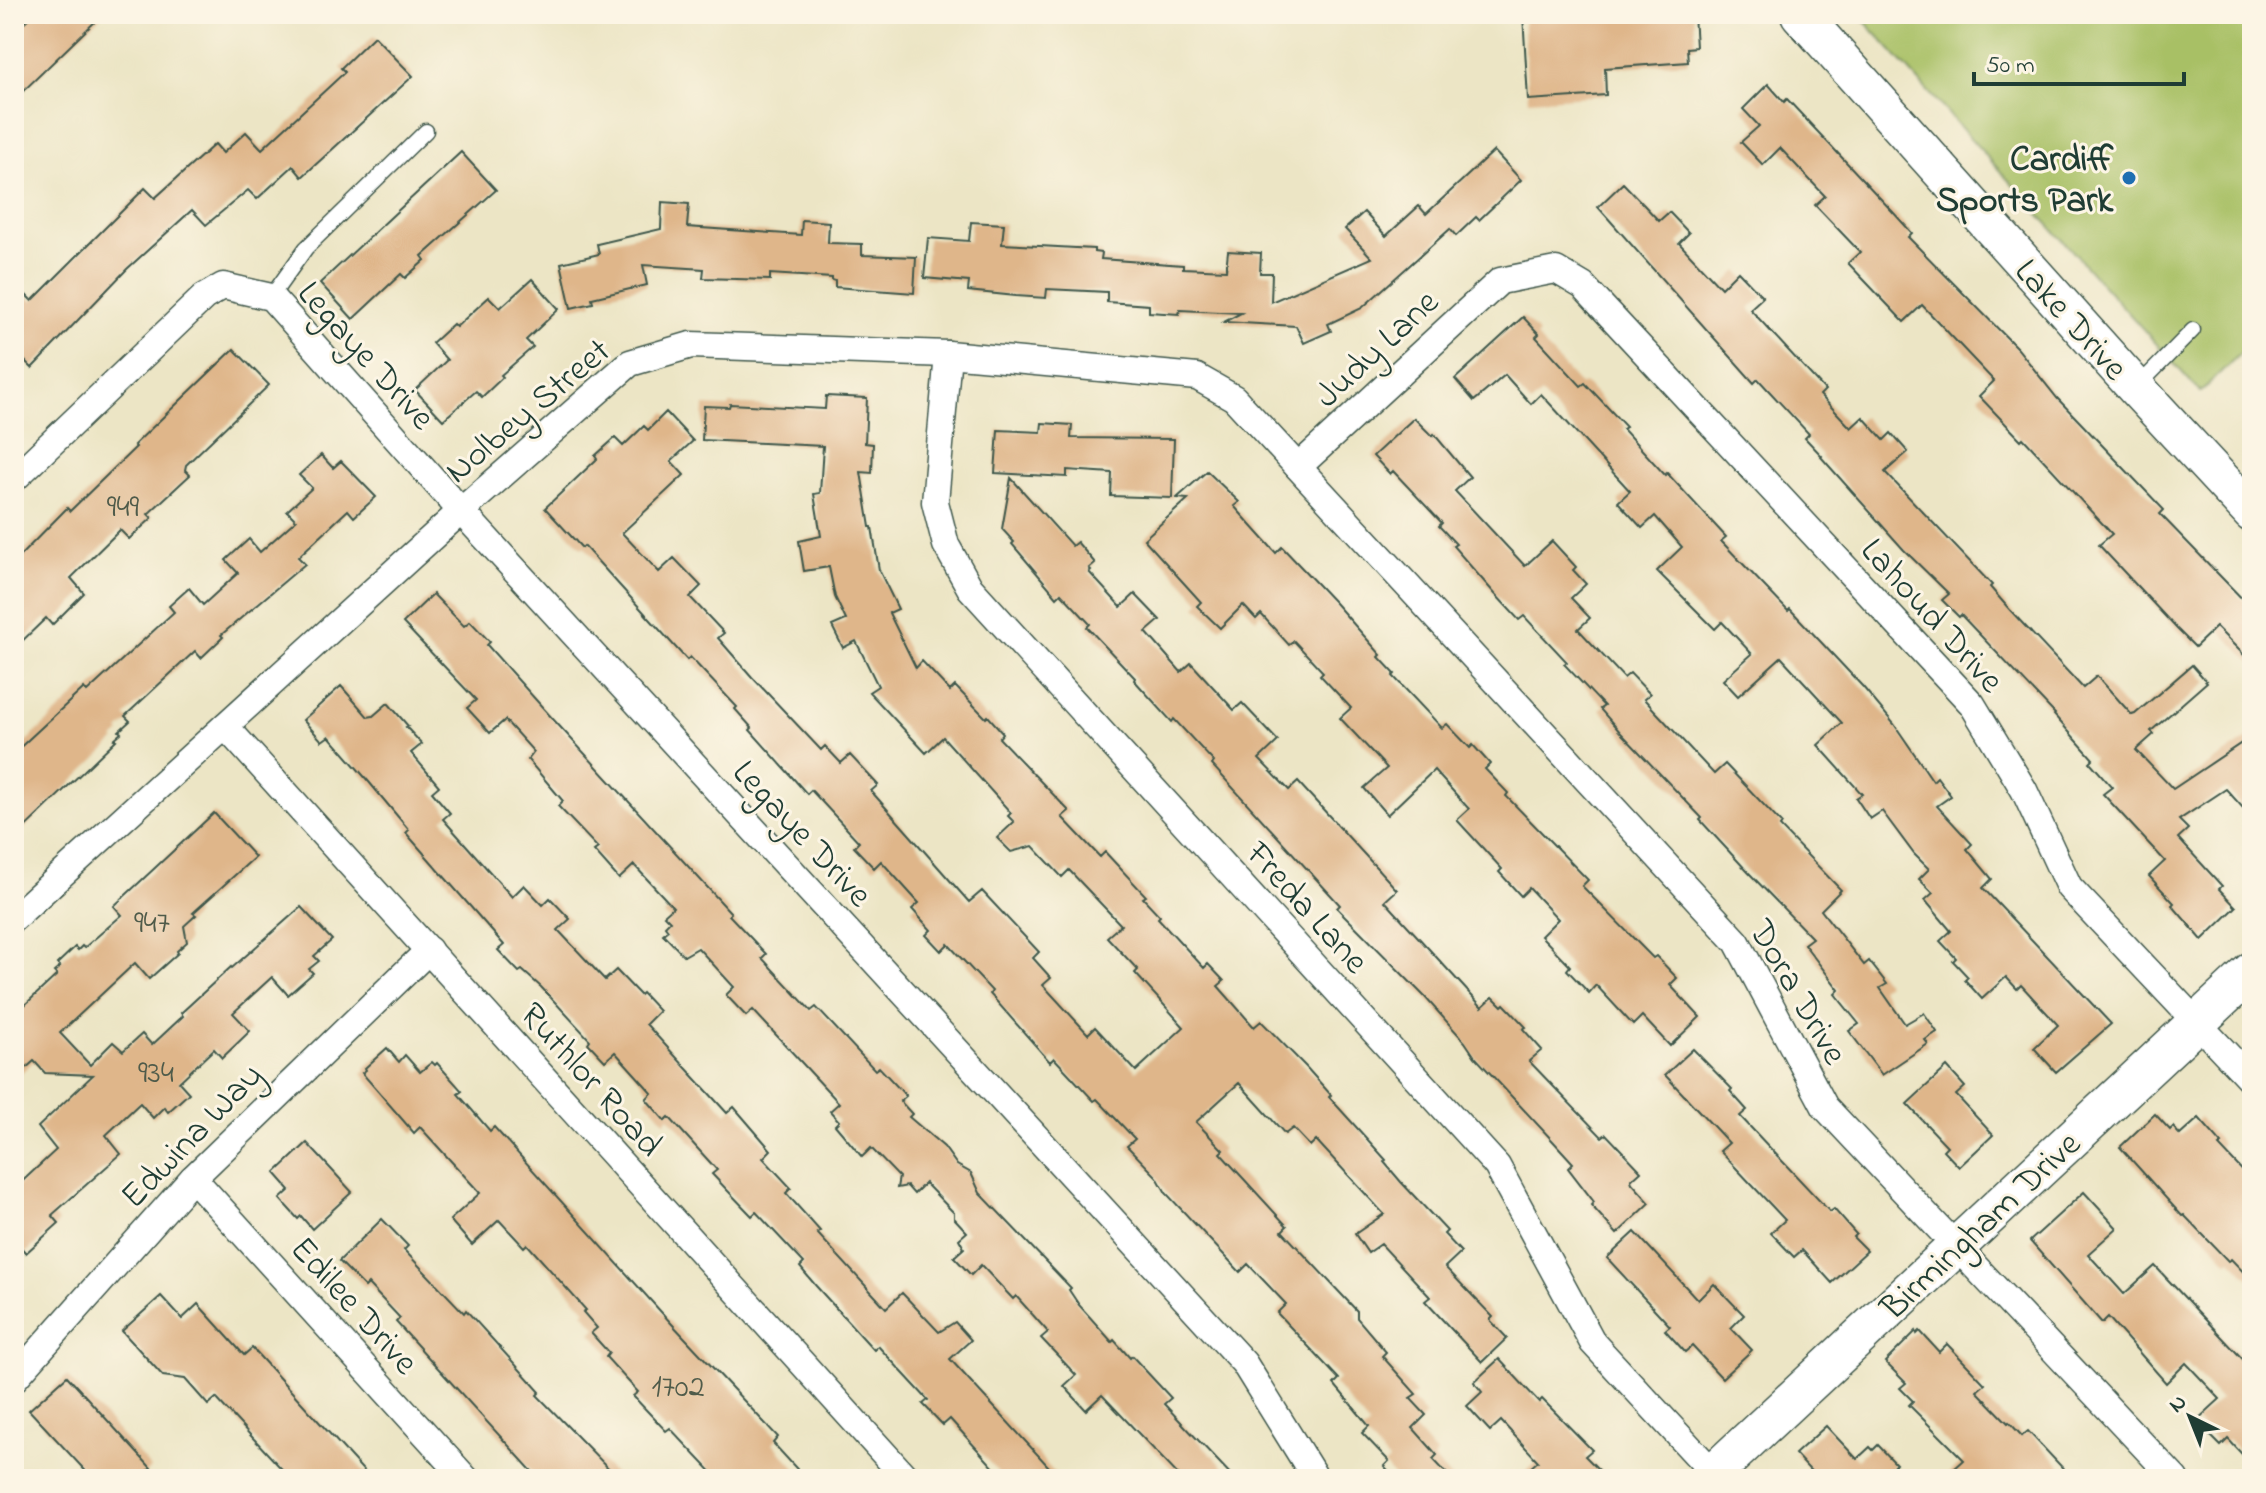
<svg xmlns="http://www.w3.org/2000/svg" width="2266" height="1493" font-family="'Indie Flower',sans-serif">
	<rect width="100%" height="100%" fill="#fcf5e5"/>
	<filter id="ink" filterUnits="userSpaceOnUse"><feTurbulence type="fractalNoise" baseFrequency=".0125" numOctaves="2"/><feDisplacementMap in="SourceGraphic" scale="16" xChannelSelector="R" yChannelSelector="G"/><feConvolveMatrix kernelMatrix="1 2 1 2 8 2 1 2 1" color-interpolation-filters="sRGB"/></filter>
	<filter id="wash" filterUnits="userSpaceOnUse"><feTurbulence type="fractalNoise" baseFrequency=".006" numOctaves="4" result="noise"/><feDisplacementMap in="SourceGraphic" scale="32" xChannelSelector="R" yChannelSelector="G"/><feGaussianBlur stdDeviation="1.8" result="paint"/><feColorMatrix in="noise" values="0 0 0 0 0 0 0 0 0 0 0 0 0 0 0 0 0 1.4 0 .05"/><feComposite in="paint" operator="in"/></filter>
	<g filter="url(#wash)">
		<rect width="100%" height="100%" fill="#ece5c5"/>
		<polygon fill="#a8c065" stroke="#647e4c" stroke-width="2" points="1858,14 2252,14 2252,342 2200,392"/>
		<g id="blocks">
			<g fill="#dfb68a">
				<polygon points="33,14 103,14 14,100 14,32"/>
				<polygon points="1523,14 1694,14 1696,47 1687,48 1688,62 1605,68 1606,95 1528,100"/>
				<polygon points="374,36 413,76 302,177 293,166 257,199 248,190 206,225 192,210 127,269 32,368 14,350 14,283 32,301 145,188 155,198 215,144 223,153 246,132 262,149 345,72 341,68"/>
				<polygon points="1768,84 1784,102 1787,99 1892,211 1912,233 1908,237 2018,349 2057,398 2164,510 2160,514 2252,609 2252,663 2216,627 2195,647 2177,629 2099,545 2112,534 2023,438 2021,440 1979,396 1994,381 1922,305 1904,322 1848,263 1860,252 1815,205 1825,196 1780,148 1763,165 1741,142 1759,126 1743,109"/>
				<polygon points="1494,151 1521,180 1479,220 1476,217 1456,236 1450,229 1362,308 1328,324 1331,331 1304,343 1296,326 1224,322 1241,313 1180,310 1179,314 1149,312 1149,305 1107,302 1107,292 1047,289 1046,298 1016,296 968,291 969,282 924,278 928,238 969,241 971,222 1004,224 1002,244 1094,249 1094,252 1102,253 1101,259 1183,265 1183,268 1226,270 1228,251 1261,253 1260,273 1272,273 1271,302 1372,258 1345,229 1364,212 1386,236 1419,206 1426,214"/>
				<polygon points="461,152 496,190 422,256 425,260 405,278 401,274 353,319 320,283"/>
				<polygon points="1623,183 1659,221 1669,212 1689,233 1679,243 1721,288 1738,271 1763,297 1750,309 1825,390 1820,395 1851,428 1863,417 1884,440 1891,433 1908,452 1885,472 1992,585 1990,587 2010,610 2083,688 2097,676 2132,715 2135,714 2192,665 2207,682 2151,731 2154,734 2136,750 2173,789 2252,736 2252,818 2226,789 2179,820 2188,829 2178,838 2222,886 2219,889 2236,907 2202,940 2172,905 2174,903 2149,876 2165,861 2103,794 2112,787 2090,762 2093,759 2054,715 2055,714 1961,615 1959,617 1942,600 1949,594 1904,550 1821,457 1822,456 1805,438 1809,434 1758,379 1754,383 1598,207"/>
				<polygon points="662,202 689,204 687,227 801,235 802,220 829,222 828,243 862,244 862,255 916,257 914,293 835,287 835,281 832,280 832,278 770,274 770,280 703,278 704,269 643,265 647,285 592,298 593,303 571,308 561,263 599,254 597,244 661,229"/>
				<polygon points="532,279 559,309 526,340 533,347 501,375 503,377 482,397 476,391 443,420 415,390 447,360 432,343 453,324 456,327 489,297 500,308"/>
				<polygon points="1523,317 1539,334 1536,337 1581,386 1585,383 1626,427 1623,429 1665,475 1667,473 1726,537 1721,541 1788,611 1790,609 1863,687 1894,724 1933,781 1937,777 1951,796 1937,806 1972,844 1967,849 1992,879 1983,888 2111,1024 2056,1072 2034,1048 2058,1025 2021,985 2017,989 2006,977 1982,999 1965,980 1968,977 1953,961 1956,958 1940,941 1951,931 1925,900 1933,893 1919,879 1929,869 1914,854 1882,811 1870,819 1856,798 1862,794 1818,745 1842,723 1781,657 1738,696 1723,680 1752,654 1722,622 1715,629 1657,571 1682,547 1655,516 1642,528 1618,502 1630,491 1541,394 1531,404 1505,375 1474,401 1455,379"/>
				<polygon points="234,349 269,385 186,465 185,470 190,475 148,514 152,518 129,539 120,530 71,578 84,593 52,625 46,618 14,649 14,562 67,508 70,511 136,447 134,445"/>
				<polygon points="826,396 867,398 865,443 873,444 872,473 861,472 870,527 872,527 879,570 898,609 889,613 916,668 922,661 950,691 955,686 986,718 988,716 1003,733 999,738 1069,811 1062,817 1100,857 1105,852 1146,896 1143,898 1160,916 1158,918 1204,968 1208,964 1224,981 1218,986 1254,1027 1261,1021 1306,1067 1331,1095 1329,1097 1386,1160 1384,1162 1401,1182 1447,1231 1444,1234 1461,1252 1445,1267 1493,1317 1490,1320 1507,1338 1482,1362 1425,1301 1430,1297 1381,1244 1368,1253 1355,1234 1384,1214 1316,1140 1310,1146 1293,1128 1285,1134 1239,1083 1196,1122 1223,1150 1220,1153 1287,1226 1282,1231 1357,1311 1357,1318 1386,1352 1382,1356 1416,1394 1410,1398 1426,1415 1413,1428 1437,1455 1433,1459 1452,1479 1396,1479 1384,1466 1389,1461 1362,1433 1369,1426 1334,1384 1339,1379 1277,1313 1286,1304 1248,1264 1240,1272 1166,1193 1157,1177 1127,1146 1135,1139 1097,1099 1094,1101 1054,1058 1050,1062 990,994 992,991 948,944 941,951 926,935 931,930 912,909 919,903 881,861 874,868 854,847 859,842 811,790 807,794 792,777 750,730 752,728 735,709 737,707 690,657 687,660 584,546 582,548 545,508 597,459 595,456 615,438 623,446 644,426 648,430 666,412 693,441 671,461 684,475 622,533 659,572 674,558 701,586 690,597 724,633 718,638 752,677 821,750 825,746 841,763 850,755 878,785 871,791 969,902 982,891 1039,952 1033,958 1051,978 1043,985 1088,1034 1095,1027 1136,1071 1184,1027 1135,973 1138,970 1107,937 1121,925 1069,870 1062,877 1033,846 1011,852 997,838 1014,822 1008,816 1011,813 943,737 926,753 869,692 878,686 856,641 843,648 832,626 846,620 835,597 829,567 804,571 799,541 821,536 814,494 820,493 823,446 702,440 704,406 729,407 730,404 825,409"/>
				<polygon points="1414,418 1432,436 1434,434 1470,477 1455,491 1525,566 1552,541 1576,567 1573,570 1586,584 1571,598 1590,618 1578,629 1624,678 1630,673 1650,694 1644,699 1714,774 1725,764 1782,824 1780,827 1841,890 1821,910 1864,965 1869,961 1887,984 1880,988 1905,1024 1924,1013 1937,1032 1925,1040 1928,1044 1882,1075 1849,1031 1859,1024 1835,994 1839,990 1804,944 1812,938 1748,872 1700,820 1702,818 1621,733 1600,709 1604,706 1564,664 1567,662 1524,616 1519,620 1495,594 1453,546 1456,544 1439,526 1442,523 1393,471 1390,474 1373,456"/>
				<polygon points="1042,423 1072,425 1071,438 1174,439 1172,498 1111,496 1112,473 1067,470 1067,477 995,473 998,430 1041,432"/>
				<polygon points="321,455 333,468 341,461 376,497 354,517 348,510 298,557 305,564 221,635 223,637 201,658 195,651 125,716 130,721 119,731 121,733 114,739 116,740 14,838 14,753 84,688 87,692 174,612 169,606 189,588 203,605 238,573 226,560 249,539 260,552 296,520 287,511 312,488 299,475"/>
				<polygon points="1207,471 1239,502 1234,506 1276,553 1282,547 1335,603 1381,655 1379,657 1395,674 1393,676 1442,728 1447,724 1470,748 1473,745 1490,764 1485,769 1508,793 1506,796 1588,880 1582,886 1653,958 1656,956 1677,978 1670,985 1700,1017 1670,1046 1642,1016 1633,1025 1596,985 1589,993 1567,970 1570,966 1541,936 1558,919 1529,888 1521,896 1499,872 1502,869 1457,820 1469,809 1434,770 1387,815 1364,788 1387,768 1340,718 1351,708 1320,675 1323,672 1294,641 1289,645 1261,614 1256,619 1243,605 1220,628 1197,606 1201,602 1144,539 1188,499 1177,498"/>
				<polygon points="1011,478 1072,546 1077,542 1095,563 1089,568 1091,570 1089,572 1121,607 1135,594 1160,620 1146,632 1181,672 1191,663 1234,710 1242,703 1278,741 1259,759 1289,790 1298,782 1397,890 1385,901 1482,1007 1493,997 1502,1006 1504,1004 1526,1027 1523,1029 1542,1050 1529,1061 1602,1137 1606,1134 1641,1171 1631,1180 1632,1183 1650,1203 1617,1234 1591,1205 1594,1202 1568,1168 1573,1163 1552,1140 1475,1057 1465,1042 1424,996 1337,908 1340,905 1212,765 1214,762 1174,719 1172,722 1134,680 1135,678 1087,627 1090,624 1061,593 1057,597 1012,544 1014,542 1002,529"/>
				<polygon points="433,594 464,626 470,621 490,642 487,645 552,718 731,913 729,915 766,954 762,958 811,1011 816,1007 875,1070 879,1067 906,1096 900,1101 912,1114 909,1117 944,1147 957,1165 971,1173 980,1193 1071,1288 1069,1290 1079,1305 1112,1342 1114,1340 1130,1358 1132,1356 1171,1398 1164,1404 1235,1479 1182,1479 1102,1395 1086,1410 1064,1386 1076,1375 1041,1338 1048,1332 1016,1296 1013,1299 981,1265 971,1275 954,1257 964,1248 959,1239 967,1232 954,1218 954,1213 925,1183 914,1194 907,1186 897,1188 899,1177 871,1148 862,1157 835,1125 839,1121 830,1111 839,1103 753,1010 746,1016 726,995 734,987 698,948 684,956 663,934 668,930 665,926 670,921 664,915 673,907 634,865 619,879 594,851 598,848 558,806 563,801 528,760 534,752 505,720 490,733 467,708 476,700 403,623"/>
				<polygon points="341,686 368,717 373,716 388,703 408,726 406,727 422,744 411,753 439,786 432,792 450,813 443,819 512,897 524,885 543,905 550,898 570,919 558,930 605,980 616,970 640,995 642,993 659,1011 646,1024 727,1113 734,1107 771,1150 763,1158 791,1188 786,1193 820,1231 817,1233 886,1308 902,1293 939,1332 955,1322 971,1340 950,1359 1060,1479 1004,1479 950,1419 943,1425 923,1404 928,1400 878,1346 874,1350 816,1286 800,1267 804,1263 756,1212 752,1216 728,1191 712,1174 717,1170 669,1117 665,1121 646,1099 652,1093 615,1052 605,1061 588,1043 590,1040 541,987 522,970 519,972 498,950 504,945 406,833 409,830 369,782 329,736 322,741 303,720"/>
				<polygon points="214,813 255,857 193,913 196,915 184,926 187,942 177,951 178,953 149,979 135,963 60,1033 90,1065 113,1042 123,1051 142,1034 152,1045 183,1016 181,1013 231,967 232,968 301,907 332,940 314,956 319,961 309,969 313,973 288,995 272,977 233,1013 250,1031 222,1058 214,1049 179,1082 189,1093 168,1112 164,1107 153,1118 140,1103 106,1135 121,1154 52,1215 59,1223 26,1253 14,1240 14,1189 56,1150 38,1127 93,1075 45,1073 34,1061 14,1079 14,1015 57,975 54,972 60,967 57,964 75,947 78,950 82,946 84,948 122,915 114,906"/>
				<polygon points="387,1048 399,1062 405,1055 420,1072 432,1062 435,1065 437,1063 462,1091 458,1094 490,1131 494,1127 671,1323 778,1437 773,1443 806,1479 718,1479 670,1428 666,1431 633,1396 638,1392 606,1357 609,1353 591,1333 597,1328 583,1312 586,1310 527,1244 524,1247 499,1220 472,1245 450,1220 480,1193 420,1127 414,1133 362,1073 366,1070 365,1068"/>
				<polygon points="1693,1049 1732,1089 1730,1091 1747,1110 1740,1116 1830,1212 1834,1209 1856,1234 1853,1237 1867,1251 1832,1283 1802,1250 1794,1257 1771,1233 1785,1220 1720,1151 1729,1143 1665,1075"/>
				<polygon points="1947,1067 1965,1087 1956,1095 1993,1135 1959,1167 1943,1150 1947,1146 1907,1104"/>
				<polygon points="2155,1114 2170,1130 2173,1127 2180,1135 2199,1118 2222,1144 2219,1146 2252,1181 2252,1281 2231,1259 2228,1261 2184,1215 2182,1216 2120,1147"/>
				<polygon points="307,1143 352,1192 312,1229 301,1216 298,1219 280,1199 290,1190 275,1173"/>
				<polygon points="2084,1192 2117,1228 2088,1254 2124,1294 2155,1266 2252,1369 2252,1465 2228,1439 2221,1446 2196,1421 2220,1399 2186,1363 2166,1383 2108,1317 2102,1323 2030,1241"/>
				<polygon points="382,1219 408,1246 404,1250 464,1313 466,1310 540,1392 537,1395 619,1479 539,1479 396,1322 400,1318 368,1284 365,1287 339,1261"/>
				<polygon points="1635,1232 1698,1300 1714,1284 1744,1315 1731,1328 1752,1350 1722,1378 1692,1346 1685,1352 1665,1330 1670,1326 1607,1258"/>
				<polygon points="161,1296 182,1319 198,1304 244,1355 252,1348 371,1479 291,1479 216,1398 208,1405 185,1379 163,1376 122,1331"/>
				<polygon points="1916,1331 1917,1334 1920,1331 1939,1352 1947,1344 1985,1384 1977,1391 2008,1423 2009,1422 2022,1436 2028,1431 2073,1479 1943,1479 1964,1460 1909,1405 1913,1401 1900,1388 1906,1383 1885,1362"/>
				<polygon points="1499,1359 1539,1402 1542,1399 1592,1450 1585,1456 1608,1479 1518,1479 1538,1461 1501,1421 1490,1431 1467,1406 1482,1392 1474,1382"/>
				<polygon points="67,1376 151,1468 139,1479 93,1479 29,1410"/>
				<polygon points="1826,1426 1857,1459 1870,1447 1873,1450 1878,1445 1896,1464 1879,1479 1818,1479 1795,1454"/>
			</g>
		</g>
	</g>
	<g filter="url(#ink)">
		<use href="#blocks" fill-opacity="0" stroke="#3e564a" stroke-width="2"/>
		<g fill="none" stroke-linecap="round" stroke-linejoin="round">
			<g stroke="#3e564a" stroke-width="17">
				<g id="lane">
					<polyline points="271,297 306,248 426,131"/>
					<polyline points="2136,388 2193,330"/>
				</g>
			</g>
			<g stroke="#3e564a" stroke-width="29">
				<g id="street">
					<polyline points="948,354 935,502 946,545 970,588 1497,1166 1593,1343 1719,1479"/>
					<polyline points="1298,467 1500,281 1556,270 1583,286 1972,704 2024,790 2069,887 2252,1081"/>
					<polyline points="14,479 204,297 223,286 271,297 461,511 1244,1363 1316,1479"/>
					<polyline points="225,726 907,1479"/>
					<polyline points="14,918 461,511 630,363 691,345 948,354 1197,377 1234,398 1737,942 1825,1107 2175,1479"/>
					<polyline points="193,1178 466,1479"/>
					<polyline points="14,1379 193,1178 429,950"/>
				</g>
			</g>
			<g stroke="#3e564a" stroke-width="41">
				<g id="secondary">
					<polyline points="1800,14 2136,388 2252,513"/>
					<polyline points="1707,1479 2252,971"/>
				</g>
			</g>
			<use href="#lane" stroke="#fff" stroke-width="14"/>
			<use href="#street" stroke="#fff" stroke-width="26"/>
			<use href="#secondary" stroke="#fff" stroke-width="38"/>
		</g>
	</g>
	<circle fill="#1f6fb2" stroke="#fcf5e5" stroke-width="3" cx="2129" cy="178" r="8"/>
	<g text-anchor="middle" stroke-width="6" stroke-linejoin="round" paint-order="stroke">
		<g font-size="32" fill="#4f5b4a">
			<text x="123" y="516">949</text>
			<text x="152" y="932">947</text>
			<text x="156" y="1082">934</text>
			<text x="678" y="1396">1702</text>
		</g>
		<g font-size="36" font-weight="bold" fill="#1f3d34" stroke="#fcf5e5" text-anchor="end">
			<text x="2113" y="170">Cardiff<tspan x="2113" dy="41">Sports Park</tspan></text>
		</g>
		<g font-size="36" fill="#1f3d34" stroke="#fcf5e5">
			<text transform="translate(2073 318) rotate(48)" y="13">Lake Drive</text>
			<text transform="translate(1375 347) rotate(-43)" y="13">Judy Lane</text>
			<text transform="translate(368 354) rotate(48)" y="13">Legaye Drive</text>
			<text transform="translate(526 409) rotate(-40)" y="13">Nolbey Street</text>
			<text transform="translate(1934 614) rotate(48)" y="13">Lahoud Drive</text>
			<text transform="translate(804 832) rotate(47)" y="13">Legaye Drive</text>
			<text transform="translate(1309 906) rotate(48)" y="13">Freda Lane</text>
			<text transform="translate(1800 991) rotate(60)" y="13">Dora Drive</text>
			<text transform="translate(593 1078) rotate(48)" y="13">Ruthlor Road</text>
			<text transform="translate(190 1134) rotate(-46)" y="13">Edwina Way</text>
			<text transform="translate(1979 1224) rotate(-43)" y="13">Birmingham Drive</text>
			<text transform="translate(356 1304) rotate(48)" y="13">Edilee Drive</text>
		</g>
	</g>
	<rect width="2266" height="1493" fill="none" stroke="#fcf5e5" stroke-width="48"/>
	<g transform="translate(2190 1417) rotate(317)" stroke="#fcf5e5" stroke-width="6" paint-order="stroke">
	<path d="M0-6L14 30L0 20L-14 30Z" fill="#1f3d34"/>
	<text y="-12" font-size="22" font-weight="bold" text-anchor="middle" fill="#1f3d34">N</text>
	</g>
	<path d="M1974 72v12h210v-12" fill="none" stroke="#1f3d34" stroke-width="4"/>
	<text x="1986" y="72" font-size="24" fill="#1f3d34" stroke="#fcf5e5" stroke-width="6" paint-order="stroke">50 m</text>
</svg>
